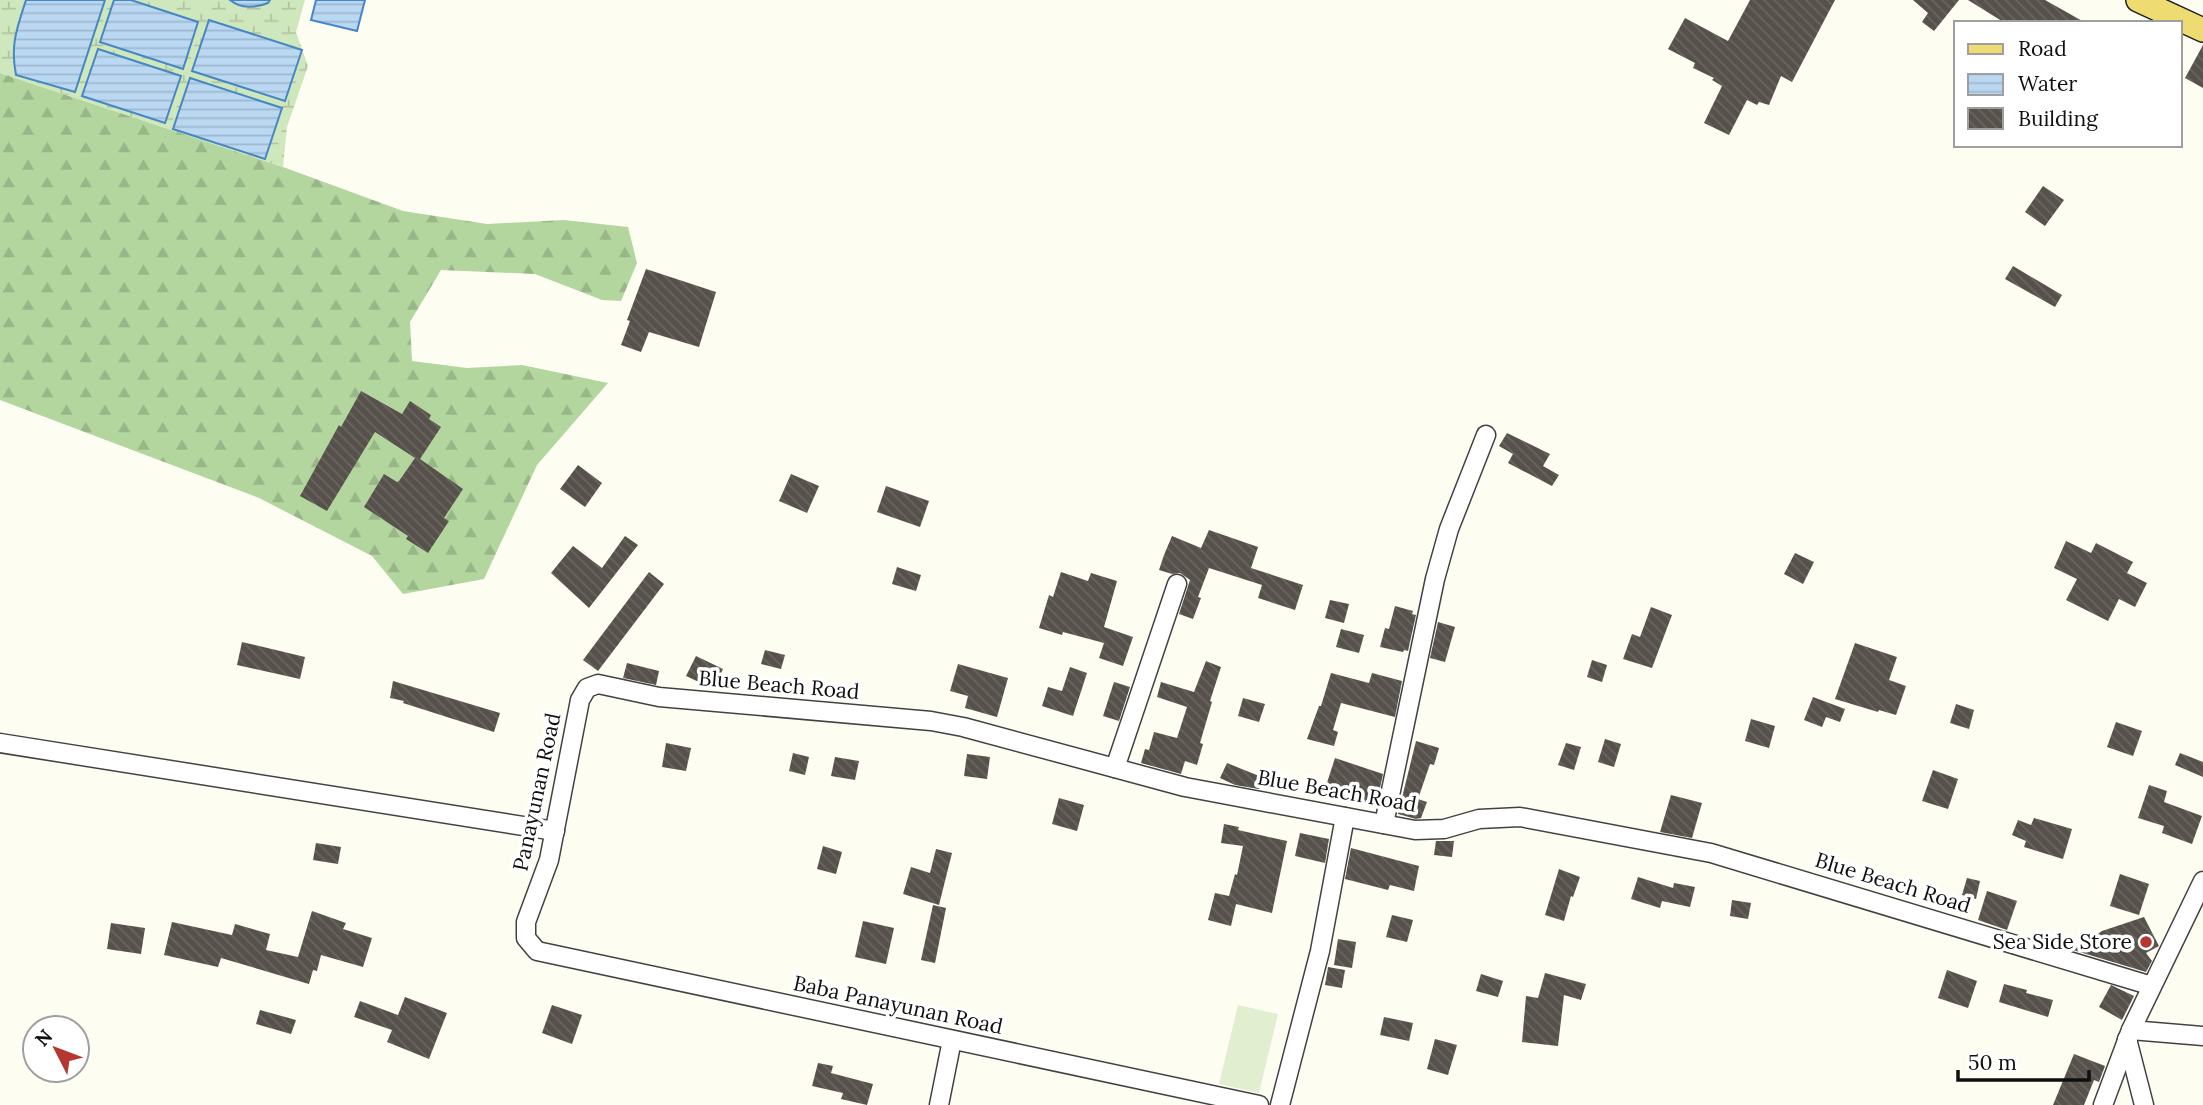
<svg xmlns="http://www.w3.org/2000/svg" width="2203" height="1105" font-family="Lora,serif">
	<defs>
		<pattern id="forest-firs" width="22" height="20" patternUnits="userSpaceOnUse" patternTransform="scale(1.75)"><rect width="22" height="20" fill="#b2d69e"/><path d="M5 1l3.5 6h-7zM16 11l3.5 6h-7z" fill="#98b687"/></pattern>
		<pattern id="wetland-marsh" width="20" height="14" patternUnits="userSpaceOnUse" patternTransform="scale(1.75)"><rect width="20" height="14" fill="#cfe7bd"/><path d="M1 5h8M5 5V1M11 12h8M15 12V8" fill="none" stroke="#b1c5a1"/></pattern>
		<pattern id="water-rules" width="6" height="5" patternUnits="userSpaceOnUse" patternTransform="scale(1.75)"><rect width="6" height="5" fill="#bad8f2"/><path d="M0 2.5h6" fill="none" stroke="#9fb8ce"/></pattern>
		<pattern id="building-back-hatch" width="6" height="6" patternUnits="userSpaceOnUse" patternTransform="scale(1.75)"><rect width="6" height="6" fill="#57514c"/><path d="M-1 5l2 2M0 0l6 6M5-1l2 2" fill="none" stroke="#6a6561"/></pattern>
	</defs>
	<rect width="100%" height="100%" fill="#fefdf2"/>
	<polygon fill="url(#forest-firs)" points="0,73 283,167 403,211 487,224 564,220 628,227 637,263 621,301 602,300 535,274 441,270 410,322 412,361 467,368 522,365 608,383 537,465 484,579 403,594 372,556 259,498 0,400"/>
	<polygon fill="url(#wetland-marsh)" points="0,0 305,0 296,32 308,66 287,127 283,167 0,73"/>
	<polygon fill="#e1eecf" points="1238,1005 1278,1014 1259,1093 1219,1084"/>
	<g fill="url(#water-rules)" stroke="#4687c4" stroke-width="2">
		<path d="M 26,0 L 105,0 L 75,92 L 16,75 C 10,45 17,28 26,0 Z"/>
		<polygon points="114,0 131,0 198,22 183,69 100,42"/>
		<path d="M 230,0 L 270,0 L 268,3 C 256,8 241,9 230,0 Z"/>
		<polygon points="316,0 365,0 357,31 311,20"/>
		<polygon points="209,20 302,50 285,101 192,71"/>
		<polygon points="98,49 181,76 165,123 82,96"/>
		<polygon points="190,78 282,108 265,159 173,129"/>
	</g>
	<g fill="url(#building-back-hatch)">
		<polygon points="1750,0 1835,0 1792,82 1781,76 1769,105 1759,102 1757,105 1747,100 1729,135 1704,123 1722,86 1712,80 1714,78 1693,68 1695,63 1668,49 1685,18 1728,41"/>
		<polygon points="1913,0 1959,0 1934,31 1922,22 1928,13"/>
		<polygon points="1968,0 2045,0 2086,23 2005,23"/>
		<polygon points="2203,45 2203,88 2185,78"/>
		<polygon points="2043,186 2064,200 2045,226 2025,212"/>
		<polygon points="2013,266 2062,295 2055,307 2005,279"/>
		<polygon points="646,269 716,292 699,347 649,332 641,352 621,345 630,321 627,320"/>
		<polygon points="361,391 402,414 410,401 431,415 429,419 441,427 420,459 463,489 444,518 449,521 428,553 406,539 408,536 364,507 384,474 397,482 399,481 415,458 375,432 327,511 300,496 339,425 341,427"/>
		<polygon points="1507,433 1550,454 1543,466 1559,475 1552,486 1508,463 1513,454 1499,446"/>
		<polygon points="578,465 602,483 585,507 560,489"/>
		<polygon points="791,474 819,486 807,513 779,501"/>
		<polygon points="886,486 929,501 920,527 877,512"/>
		<polygon points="1209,530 1258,547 1251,568 1303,585 1295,610 1258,598 1262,585 1209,568 1198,597 1201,598 1193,619 1179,614 1190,580 1180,573 1172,574 1159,570 1164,555 1172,536 1201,548"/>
		<polygon points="625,536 638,545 589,608 551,573 573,546 602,568"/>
		<polygon points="2066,541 2091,553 2096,543 2133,562 2127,573 2147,583 2135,607 2119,599 2108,621 2066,600 2077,579 2054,568"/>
		<polygon points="1795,553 1814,562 1803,584 1784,574"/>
		<polygon points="897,567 921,575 916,591 892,584"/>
		<polygon points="649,572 664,584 598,671 583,660"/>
		<polygon points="1061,572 1088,581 1091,573 1117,581 1104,627 1133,637 1123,666 1099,658 1104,643 1063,632 1062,635 1039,628 1049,595 1053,597"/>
		<polygon points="1330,600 1349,604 1344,623 1325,618"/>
		<polygon points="1395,606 1413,611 1412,614 1416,615 1408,651 1404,650 1403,652 1380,647 1385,628 1389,629"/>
		<polygon points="1651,607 1672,615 1652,668 1623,659 1632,634 1640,637"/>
		<polygon points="1438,622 1455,627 1445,662 1430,658"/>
		<polygon points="1341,629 1364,635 1359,653 1336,647"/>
		<polygon points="242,642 305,657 300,679 237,665"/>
		<polygon points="1855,643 1897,657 1889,680 1906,686 1896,715 1879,710 1878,712 1835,699"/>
		<polygon points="765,650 785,655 781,669 761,664"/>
		<polygon points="696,656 723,669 714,689 686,676"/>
		<polygon points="1592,660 1607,665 1602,682 1587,677"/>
		<polygon points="1206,661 1221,667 1210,701 1212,702 1200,743 1203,744 1197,765 1185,761 1181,774 1141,763 1145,749 1149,750 1154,732 1177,738 1187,707 1157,697 1161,682 1194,692"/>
		<polygon points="627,663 659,671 656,685 623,678"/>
		<polygon points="958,664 1008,678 997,717 965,708 968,696 950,691"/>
		<polygon points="1070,667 1087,673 1073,716 1042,706 1048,687 1062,691"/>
		<polygon points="1331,673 1369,683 1372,673 1402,681 1395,717 1341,703 1333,730 1338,732 1334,746 1307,739 1319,706 1321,706"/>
		<polygon points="393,681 500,713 494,732 403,703 404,701 390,698"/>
		<polygon points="1114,682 1130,687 1119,721 1103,716"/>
		<polygon points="1813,697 1845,709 1840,722 1826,717 1822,727 1804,720"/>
		<polygon points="1243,698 1265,704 1259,722 1238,716"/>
		<polygon points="1956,704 1974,710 1969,729 1950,723"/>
		<polygon points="1751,719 1775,726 1769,748 1745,741"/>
		<polygon points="2116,722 2142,731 2133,756 2107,747"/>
		<polygon points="1605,739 1621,744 1614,767 1598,762"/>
		<polygon points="1416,741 1439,748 1434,765 1430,764 1418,799 1427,802 1421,818 1416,819 1398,814"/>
		<polygon points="666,743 691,748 686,771 662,767"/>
		<polygon points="1566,743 1581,747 1574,770 1558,765"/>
		<polygon points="793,753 809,757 805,775 789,771"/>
		<polygon points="2180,753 2203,762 2203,777 2175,765"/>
		<polygon points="967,754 990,757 987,779 964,776"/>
		<polygon points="835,757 859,761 855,780 831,776"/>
		<polygon points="1335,758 1383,774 1376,806 1325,789"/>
		<polygon points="1227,763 1264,778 1259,789 1235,785 1220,778"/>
		<polygon points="1933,770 1958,779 1948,809 1922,801"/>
		<polygon points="2149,785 2167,791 2164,802 2202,816 2192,844 2162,833 2164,826 2138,818"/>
		<polygon points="1671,795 1702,803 1692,838 1660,832"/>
		<polygon points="1059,798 1084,805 1077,831 1052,824"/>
		<polygon points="2034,818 2072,829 2063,859 2024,847 2026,841 2012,835 2018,820 2031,825"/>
		<polygon points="1224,824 1239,827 1238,830 1287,841 1272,913 1236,904 1231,926 1208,920 1215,893 1229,896 1235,874 1237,875 1243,846 1221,843"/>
		<polygon points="1300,833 1329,839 1325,863 1295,856"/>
		<polygon points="1436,841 1454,841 1452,857 1434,855"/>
		<polygon points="316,843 341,847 338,864 313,860"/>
		<polygon points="823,846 842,852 836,874 817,869"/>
		<polygon points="1351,848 1419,866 1414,891 1390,885 1388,890 1345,879"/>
		<polygon points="936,849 952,853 939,905 903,894 911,867 930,873"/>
		<polygon points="1559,869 1580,877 1573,897 1571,896 1564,921 1545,915"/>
		<polygon points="2120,874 2149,884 2139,915 2110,906"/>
		<polygon points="1638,877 1673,888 1674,883 1695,887 1690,907 1662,901 1660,908 1631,899"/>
		<polygon points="1967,878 1980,881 1976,899 1962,895"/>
		<polygon points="1987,891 2017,901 2007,930 1978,920"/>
		<polygon points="1732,900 1751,903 1748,919 1730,916"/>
		<polygon points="933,905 946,908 935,963 921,960"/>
		<polygon points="312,911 346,923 343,929 372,938 363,967 321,955 317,971 313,970 309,984 221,958 218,967 164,955 172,922 232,935 235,924 270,934 266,950 298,957"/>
		<polygon points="1392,915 1413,920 1407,942 1386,937"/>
		<polygon points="2144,917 2159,946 2146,953 2152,961 2146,972 2073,950 2102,931"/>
		<polygon points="863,921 894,928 886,964 855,957"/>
		<polygon points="111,923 145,928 141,954 107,949"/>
		<polygon points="1338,939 1356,942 1352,968 1334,965"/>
		<polygon points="1328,967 1345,970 1342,988 1325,985"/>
		<polygon points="1947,970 1977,981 1968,1008 1938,998"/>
		<polygon points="1545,973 1586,984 1581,1000 1564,995 1558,1046 1522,1042 1526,996 1538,998"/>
		<polygon points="1481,974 1503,981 1498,997 1476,991"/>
		<polygon points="2004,984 2027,990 2026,993 2053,1000 2048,1017 1999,1002"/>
		<polygon points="2111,985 2134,996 2122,1020 2099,1007"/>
		<polygon points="405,997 447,1013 429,1059 387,1042 392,1030 354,1017 360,1001 398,1015"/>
		<polygon points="552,1005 582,1015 572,1044 542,1033"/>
		<polygon points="260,1010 296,1020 291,1034 256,1024"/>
		<polygon points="1384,1017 1413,1023 1409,1041 1380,1035"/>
		<polygon points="1435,1039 1457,1045 1448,1075 1427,1069"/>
		<polygon points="2074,1054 2105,1066 2099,1082 2094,1080 2084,1105 2053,1105"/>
		<polygon points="818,1063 833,1066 831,1073 873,1084 867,1105 841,1099 843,1093 812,1086"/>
	</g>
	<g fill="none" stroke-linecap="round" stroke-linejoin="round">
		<g stroke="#424242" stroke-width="21">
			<g id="minor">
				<polyline points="0,743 555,831"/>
				<polyline points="1115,768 1177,584"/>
				<polyline points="1384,824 1435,579 1449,529 1486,435"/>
				<polyline points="2131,1030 2203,1036"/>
				<polyline points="2127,1039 2144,1105"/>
				<polyline points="939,1105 952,1040"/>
				<polyline points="1259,1105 537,951 526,938 526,922 549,860 580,700 587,688 598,684 659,697 931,721 963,727 1185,787 1415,830 1444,829 1479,819 1520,817 1711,853 2152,986"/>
				<polyline points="1280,1105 1320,951 1345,817"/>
				<polyline points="2103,1105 2131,1030 2203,881"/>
			</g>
		</g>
		<g stroke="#202020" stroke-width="26">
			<polyline id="major" points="2138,0 2203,30"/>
		</g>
		<use href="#minor" stroke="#fff" stroke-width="18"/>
		<use href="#major" stroke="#eedb72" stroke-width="23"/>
	</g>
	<circle fill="#b63630" stroke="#fff" stroke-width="2.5" cx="2146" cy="942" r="7"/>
	<g text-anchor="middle" stroke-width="7" stroke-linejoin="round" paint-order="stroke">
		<g font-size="21" fill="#0f0f0f" stroke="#fff">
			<text transform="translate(779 685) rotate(5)" y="7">Blue Beach Road</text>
			<text transform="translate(1337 791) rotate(10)" y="7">Blue Beach Road</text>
			<text transform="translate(537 792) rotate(-78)" y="7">Panayunan Road</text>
			<text transform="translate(1893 883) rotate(17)" y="7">Blue Beach Road</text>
			<text transform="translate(898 1005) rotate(12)" y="7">Baba Panayunan Road</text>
		</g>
		<g font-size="21" fill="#0f0f0f" stroke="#fff" text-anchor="end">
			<text x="2132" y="949">Sea Side Store</text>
		</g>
	</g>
	<rect x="1954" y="21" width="228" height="126" fill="#ffffff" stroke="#9f9f9f" stroke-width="2"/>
	<rect x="1968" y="44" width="35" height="10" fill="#eedb72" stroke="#9f9f9f" stroke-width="2"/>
	<text x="2018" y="56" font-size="21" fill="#0f0f0f">Road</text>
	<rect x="1968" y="74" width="35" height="21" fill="url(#water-rules)" stroke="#9f9f9f" stroke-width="2"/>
	<text x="2018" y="91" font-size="21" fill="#0f0f0f">Water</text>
	<rect x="1968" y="108" width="35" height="21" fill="url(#building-back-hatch)" stroke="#9f9f9f" stroke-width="2"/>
	<text x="2018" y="126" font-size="21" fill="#0f0f0f">Building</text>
	<g transform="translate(56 1049) rotate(312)"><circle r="33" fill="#ffffff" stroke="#9f9f9f" stroke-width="2"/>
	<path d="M0-5L12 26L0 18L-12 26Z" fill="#b63630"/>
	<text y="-10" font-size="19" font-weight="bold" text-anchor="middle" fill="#0f0f0f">N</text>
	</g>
	<path d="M1958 1070v10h131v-10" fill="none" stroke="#0f0f0f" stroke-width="3.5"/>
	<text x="1968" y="1070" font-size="21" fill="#0f0f0f" stroke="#ffffff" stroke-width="5" paint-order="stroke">50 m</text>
</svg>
